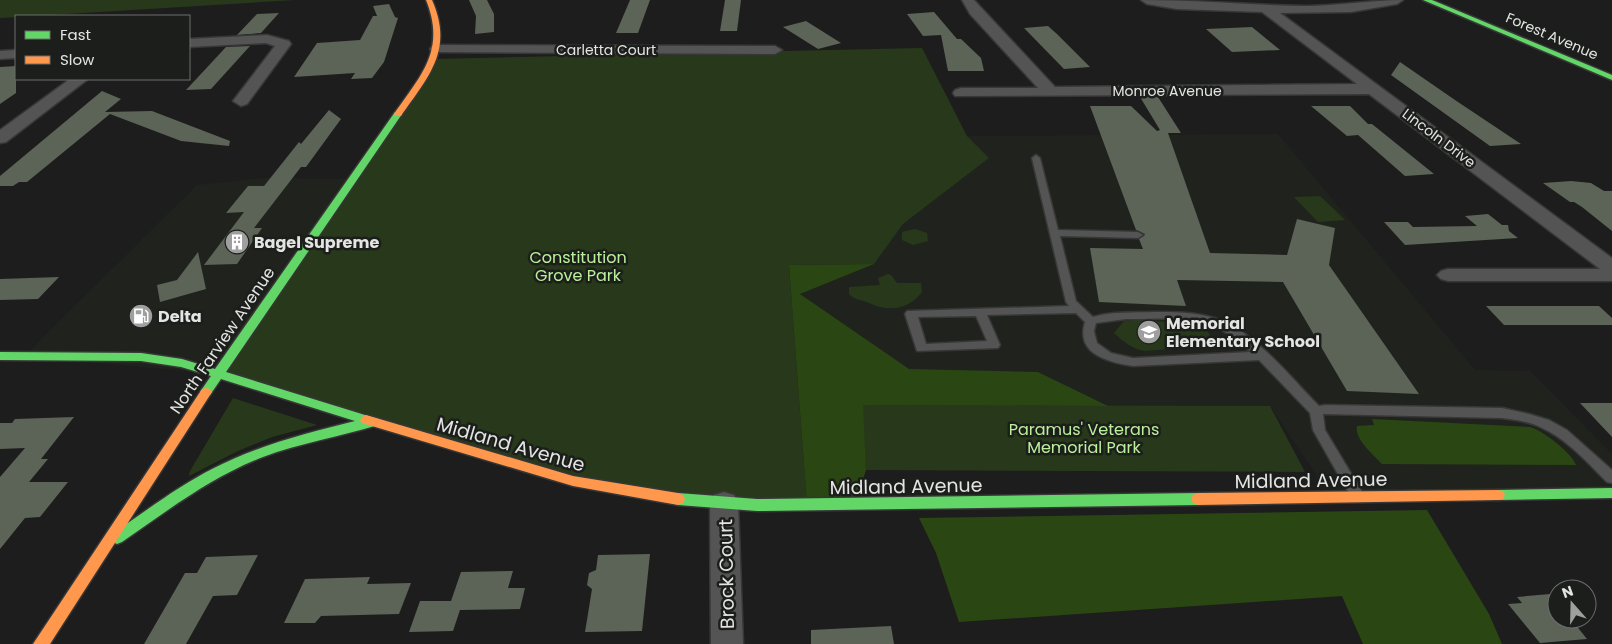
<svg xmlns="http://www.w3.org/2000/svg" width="1612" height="644" font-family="Poppins,sans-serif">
	<rect width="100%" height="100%" fill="#1d1d1d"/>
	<g fill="#20231d">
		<polygon points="1278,134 1475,370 1530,371 1612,454 1612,493 1331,497 1270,406 1108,406 1038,372 909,370 800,294 874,264 903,224 989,158 967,136"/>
		<polygon points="264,178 353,179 218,374 24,356 197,185"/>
	</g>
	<g fill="#27391a">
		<polygon points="0,0 295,0 0,18"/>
		<polygon points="922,48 967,136 989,158 903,224 874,264 789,265 807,505 629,492 218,374 434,59"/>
		<polygon points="1320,196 1345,220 1318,222 1294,197"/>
		<polygon points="915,229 927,233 928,241 913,245 902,240 902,232"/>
		<path d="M 888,274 L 891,275 L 897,283 L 921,283 L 922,292 C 908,310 889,312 869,303 C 860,299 856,301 849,294 L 849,287 L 880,285 L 878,278 Z"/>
		<path d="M 1137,320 L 1199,324 L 1206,328 L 1214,344 L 1211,346 L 1144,351 C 1131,348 1124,342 1114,333 L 1124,321 Z"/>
		<polygon points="233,398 317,425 272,437 238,451 189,476 190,471"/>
		<polygon points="862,405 1270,406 1305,472 866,470"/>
	</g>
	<g fill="#2a4713">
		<polygon points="874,264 800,294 909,369 1038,372 1108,406 863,405 866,470 855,504 807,505 789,265"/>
		<path d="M 1372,419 L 1530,427 C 1542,430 1572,453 1576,465 L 1382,464 C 1374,455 1354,439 1357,426 L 1374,425 Z"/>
		<polygon points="1427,510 1489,614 1502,644 1363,644 1342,596 959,622 936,553 919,518"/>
	</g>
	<g fill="#5c6357">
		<polygon points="469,0 487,0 494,14 494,32 475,34 476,16"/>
		<polygon points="630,0 650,0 638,33 616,33"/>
		<polygon points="725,0 741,0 737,31 720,31"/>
		<polygon points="389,4 395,17 398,18 384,62 372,78 351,79 355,73 294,77 317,43 360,40 373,16 377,16 373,6"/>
		<polygon points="934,12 957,39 961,39 981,58 984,71 948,71 941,35 923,36 907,14"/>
		<polygon points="279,13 261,33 237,35 257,14"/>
		<polygon points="806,21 841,43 818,49 783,27"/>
		<polygon points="1048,26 1057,34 1090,67 1064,69 1024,28"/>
		<polygon points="1252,27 1280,50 1232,52 1206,29"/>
		<polygon points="250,46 211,89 186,90 226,47"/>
		<polygon points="1400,62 1455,100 1521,144 1490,146 1391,75"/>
		<polygon points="16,66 16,93 0,104 0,67"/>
		<polygon points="102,91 121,99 105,112 152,111 230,141 229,146 181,141 110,114 27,182 19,182 13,186 0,186 0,176"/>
		<polygon points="1140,97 1158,97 1181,133 1168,133 1210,253 1287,255 1297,219 1335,228 1329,265 1419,394 1347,391 1283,282 1177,280 1186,306 1099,302 1090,248 1143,249 1139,239 1145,234 1136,230 1090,106 1131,106 1157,131 1160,130"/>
		<polygon points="1311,106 1350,106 1368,124 1372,124 1434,174 1405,176 1358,135 1347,136"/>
		<polygon points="329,110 341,119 306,167 301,167 254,228 262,228 237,264 204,265 244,212 226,213 248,186 264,186 299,142 301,144"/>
		<polygon points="1571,181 1591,183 1604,191 1612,191 1612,231 1582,207 1574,202 1570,202 1543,183"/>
		<polygon points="1488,214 1502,225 1508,225 1509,231 1518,238 1405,245 1384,222 1408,222 1413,227 1477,226 1465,216"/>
		<polygon points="198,252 206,289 160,302 157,285 177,280"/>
		<polygon points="59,277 38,299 0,300 0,279"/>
		<polygon points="1486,306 1599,306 1612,318 1612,325 1504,325"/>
		<polygon points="1580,403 1612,403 1612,437"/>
		<polygon points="74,417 41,459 48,459 29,482 68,482 40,517 25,518 0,549 0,477 25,448 0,449 0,423 12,423 15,419"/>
		<polygon points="650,554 642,631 585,632 592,589 587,585 589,573 596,570 598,555"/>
		<polygon points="258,555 237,595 213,596 186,644 144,644 185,573 197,573 206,557"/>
		<polygon points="513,571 508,588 525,588 520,609 460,610 453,631 409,632 420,601 451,601 461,572"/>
		<polygon points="370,577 367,584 411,583 399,614 321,616 315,623 284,623 305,579"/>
		<polygon points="1550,594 1557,603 1557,619 1571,619 1587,639 1540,643 1508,604 1522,603 1517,597"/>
		<polygon points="891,626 894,644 811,644 811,630"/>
	</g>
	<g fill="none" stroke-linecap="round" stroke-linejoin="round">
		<g stroke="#373737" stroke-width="3">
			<path id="lane" d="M 1036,155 L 1040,158 L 1058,230 L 1138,232 L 1143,235 L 1138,238 L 1060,236 L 1076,301 L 1093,317 C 1113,311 1133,313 1154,312 C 1174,312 1195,312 1214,318 C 1254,330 1290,377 1319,406 L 1325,405 L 1502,408 L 1529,414 L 1549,420 L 1567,430 L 1612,470 L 1612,483 L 1607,482 C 1587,462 1567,439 1540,427 C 1529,421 1515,420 1502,418 L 1323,414 L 1325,430 L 1364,495 L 1362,499 L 1357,500 L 1352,499 L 1313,430 L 1310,413 L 1259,360 L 1133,366 C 1108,362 1075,354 1085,322 L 1076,313 L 987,315 L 1000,345 L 998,348 L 917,351 L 905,314 L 907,311 L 1069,306 L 1066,302 L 1032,158 ZM 976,316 L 987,341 L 926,344 L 918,317 ZM 1126,319 C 1155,320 1190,314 1216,327 C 1229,333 1240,343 1251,352 L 1133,358 L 1111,353 L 1097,343 L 1094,331 L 1096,323 Z"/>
		</g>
		<g stroke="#373737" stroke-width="3">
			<g id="street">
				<path d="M 962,0 L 974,0 L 1055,87 L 1357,84 L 1262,12 L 1177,9 L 1147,4 L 1141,0 C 1195,0 1250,5 1305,6 C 1338,6 1370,0 1403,0 L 1397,4 L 1351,12 L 1280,13 L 1612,258 L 1612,281 L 1448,281 L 1441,279 L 1437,275 L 1441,271 L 1448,269 L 1600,269 L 1369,94 L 955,96 L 953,93 L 955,90 L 961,88 L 1038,88 L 970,14 Z"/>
				<polygon points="267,35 289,41 291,44 247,104 241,106 233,101 275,46 266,43 189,47 189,39"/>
				<polygon points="437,45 775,46 782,50 775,54 432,52 430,49 432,46"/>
				<polygon points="16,50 16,58 0,59 0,51"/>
				<polygon points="70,79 88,79 6,142 0,143 0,130"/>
				<polygon points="724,492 734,495 738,503 743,644 711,644 710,503 714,495"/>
			</g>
		</g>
		<g stroke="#373737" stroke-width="3">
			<g id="fast">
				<polygon points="1423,0 1432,0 1612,75 1612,80"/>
				<path d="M 395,112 L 402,114 L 226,372 L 378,419 L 379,422 L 378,425 C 339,437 300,443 263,457 C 211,477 167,511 122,542 L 117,544 L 112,542 L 110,538 L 112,534 C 146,511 178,486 214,468 C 259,445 307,433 355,421 L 221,379 L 210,395 L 202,395 L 200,392 L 211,376 L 181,367 L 141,361 L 0,360 L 0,352 L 141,353 L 182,359 L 215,369 Z"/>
				<polygon points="1612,488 1612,498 1498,500 1493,499 1491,495 1493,491 1498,490"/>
				<polygon points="678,493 757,499 1198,493 1203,495 1205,499 1203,503 1198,505 757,511 678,505 673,503 671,499 673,495"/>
			</g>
		</g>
		<g stroke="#373737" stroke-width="3">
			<g id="slow">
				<path d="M 426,0 L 432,0 C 454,50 429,76 401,116 L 395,116 L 394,114 C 422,74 446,50 426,0 Z"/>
				<polygon points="206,388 210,389 212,392 210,395 50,644 33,644 202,389"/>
				<polygon points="366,415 573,476 678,493 683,495 685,499 683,503 678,505 573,486 362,423 360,420 362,417"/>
				<polygon points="1498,490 1503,491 1505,495 1503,499 1498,500 1198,505 1193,503 1191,499 1193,495 1198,493"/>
			</g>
		</g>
		<use href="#lane" fill="#535453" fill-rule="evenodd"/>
		<use href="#street" fill="#535453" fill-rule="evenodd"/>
		<use href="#fast" fill="#63d668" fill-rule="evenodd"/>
		<use href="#slow" fill="#ff974d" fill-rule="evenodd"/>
	</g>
	<defs>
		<g id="building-disc" transform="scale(1.25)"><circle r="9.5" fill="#9e9f9e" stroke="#1c1e1c"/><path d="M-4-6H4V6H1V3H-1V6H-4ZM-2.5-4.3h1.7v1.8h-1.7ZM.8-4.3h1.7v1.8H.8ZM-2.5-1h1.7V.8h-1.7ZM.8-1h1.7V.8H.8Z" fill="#fff"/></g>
		<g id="fuel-disc" transform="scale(1.25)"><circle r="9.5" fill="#9e9f9e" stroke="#1c1e1c"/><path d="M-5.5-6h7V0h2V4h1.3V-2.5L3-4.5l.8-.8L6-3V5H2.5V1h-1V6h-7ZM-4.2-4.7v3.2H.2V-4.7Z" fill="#fff"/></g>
		<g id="school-disc" transform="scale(1.25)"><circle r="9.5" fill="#9e9f9e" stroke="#1c1e1c"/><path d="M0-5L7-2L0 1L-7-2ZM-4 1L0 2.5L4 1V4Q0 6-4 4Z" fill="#fff"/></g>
	</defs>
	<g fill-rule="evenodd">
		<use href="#building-disc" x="237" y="242"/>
		<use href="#fuel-disc" x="141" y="316"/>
		<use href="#school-disc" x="1149" y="332"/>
	</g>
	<g text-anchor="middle" stroke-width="5" stroke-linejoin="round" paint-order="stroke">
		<g font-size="14" fill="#e4e5e3" stroke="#1c1e1c">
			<text transform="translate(1552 36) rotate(23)" y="5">Forest Avenue</text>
			<text x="606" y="55">Carletta Court</text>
			<text x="1167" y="96">Monroe Avenue</text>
			<text transform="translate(1439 138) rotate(37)" y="5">Lincoln Drive</text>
		</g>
		<g font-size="16" font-weight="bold" fill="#e4e5e3" stroke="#1c1e1c" text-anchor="start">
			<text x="254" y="248">Bagel Supreme</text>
			<text x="158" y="322">Delta</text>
			<text x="1166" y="329">Memorial<tspan x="1166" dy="18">Elementary School</tspan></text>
		</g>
		<g font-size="16" fill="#bbf09a" stroke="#1c1e1c">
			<text x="578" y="263">Constitution<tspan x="578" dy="18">Grove Park</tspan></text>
			<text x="1084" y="435">Paramus' Veterans<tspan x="1084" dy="18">Memorial Park</tspan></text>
		</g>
		<g font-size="16" fill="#e4e5e3" stroke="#1c1e1c">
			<text transform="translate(222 340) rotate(-56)" y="6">North Farview Avenue</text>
		</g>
		<g font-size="19" fill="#e4e5e3" stroke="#1c1e1c">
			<text transform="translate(511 444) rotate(16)" y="7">Midland Avenue</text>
			<text transform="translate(1311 480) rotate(-1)" y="7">Midland Avenue</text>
			<text transform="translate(906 486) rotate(-1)" y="7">Midland Avenue</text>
			<text transform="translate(726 574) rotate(-91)" y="7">Brock Court</text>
		</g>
	</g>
	<rect x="15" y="15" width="175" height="65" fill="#1c1e1c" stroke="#6c6e6c"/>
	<rect x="25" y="31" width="25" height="8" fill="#63d668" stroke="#6c6e6c"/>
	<text x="60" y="40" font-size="15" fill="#e4e5e3">Fast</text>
	<rect x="25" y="56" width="25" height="8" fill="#ff974d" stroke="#6c6e6c"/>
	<text x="60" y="65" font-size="15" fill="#e4e5e3">Slow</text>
	<g transform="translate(1572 604) rotate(340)"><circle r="24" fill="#1c1e1c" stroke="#6c6e6c"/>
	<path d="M0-4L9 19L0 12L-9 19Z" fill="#9e9f9e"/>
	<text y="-8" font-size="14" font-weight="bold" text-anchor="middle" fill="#e4e5e3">N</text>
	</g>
</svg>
